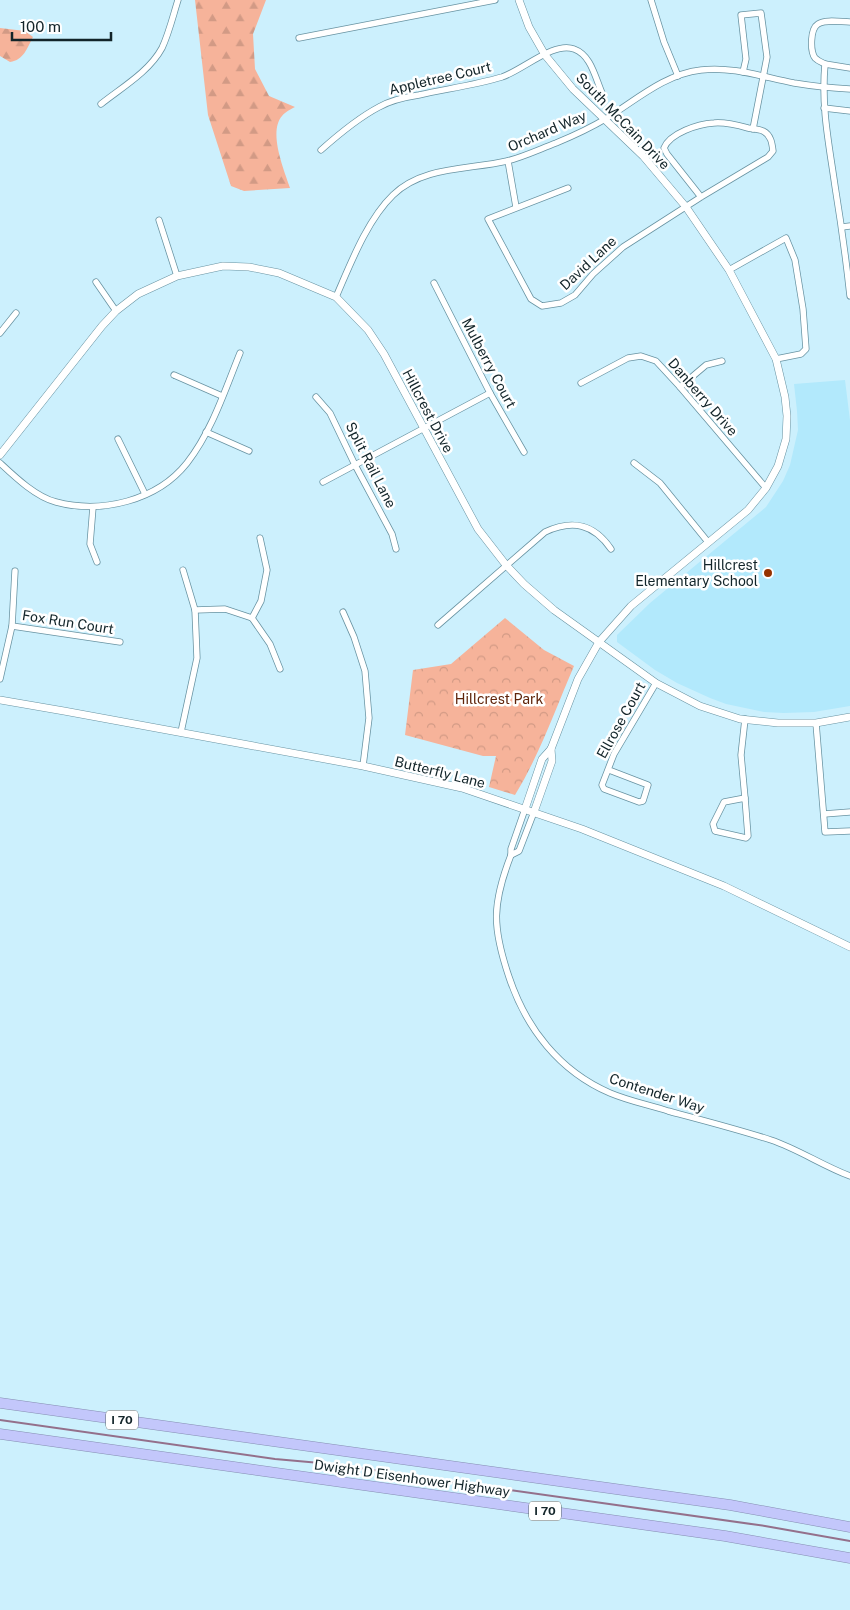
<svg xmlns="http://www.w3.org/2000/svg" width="850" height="1610" font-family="'Public Sans',sans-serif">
	<defs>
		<pattern id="forest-firs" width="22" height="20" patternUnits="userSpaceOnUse" patternTransform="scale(1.25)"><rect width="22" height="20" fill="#f6b39a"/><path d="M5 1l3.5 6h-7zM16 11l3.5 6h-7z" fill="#d29a85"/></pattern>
		<pattern id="park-crowns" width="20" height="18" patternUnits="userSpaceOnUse" patternTransform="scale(1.25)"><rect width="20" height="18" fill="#f6b39a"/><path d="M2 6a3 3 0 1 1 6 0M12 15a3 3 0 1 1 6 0" fill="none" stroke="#d29a85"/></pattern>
	</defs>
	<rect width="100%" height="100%" fill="#ccf0fd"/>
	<polygon fill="#b2e9fc" points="845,380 850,420 850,706 814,712 784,713 764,712 726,704 710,698 677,683 655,670 617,642 617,635 650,603 766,507 783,481 790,465 798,430 797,411 794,384"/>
	<g fill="url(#forest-firs)">
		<path d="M 195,0 L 266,0 L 253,34 L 255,69 L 269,96 L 295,107 C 291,109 285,112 282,116 C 268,132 284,170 290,188 L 244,191 L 231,186 L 208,115 Z"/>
		<path d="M 0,28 L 25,31 L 33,37 C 27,48 24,60 10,62 L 0,56 Z"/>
	</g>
	<path fill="url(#park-crowns)" d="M 505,618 L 544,650 L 574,666 C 555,710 540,754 515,795 L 489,787 L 496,756 L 483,756 L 405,735 L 413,670 L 451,664 Z"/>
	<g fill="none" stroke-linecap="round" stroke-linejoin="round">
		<g stroke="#94708b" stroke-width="2">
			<polyline points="0,1420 275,1459 320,1463 418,1476"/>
			<polyline points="445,1481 765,1526 850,1541"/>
		</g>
		<g stroke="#6893a2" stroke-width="7">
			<g id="minor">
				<polyline points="651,0 664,42 678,76"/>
				<polyline points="299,38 495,0"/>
				<path d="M 825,64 C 821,62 818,61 815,58 C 810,51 810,29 818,24 C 826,19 841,22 850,22"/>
				<path d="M 850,68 L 825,64 C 821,107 829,144 835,186 C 841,223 846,259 850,296"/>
				<polyline points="743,72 746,59 741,15 761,13 767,57 753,129"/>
				<path d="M 101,104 C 121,88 149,72 162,48 C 169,33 173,16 178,0"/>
				<polyline points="824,108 850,111"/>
				<path d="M 321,150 C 339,134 358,118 379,107 C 391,100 406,97 419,95 C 446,89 475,85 502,77 C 523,70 554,41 574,49 C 591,55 595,77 602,93"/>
				<polyline points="508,161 516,207"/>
				<path d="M 568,188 L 488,219 L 531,299 L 542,306 L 561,303 L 575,295 L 593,274 L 623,247 L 701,197 L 768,157 L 773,151 C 772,143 771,135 763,131 C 759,129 753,129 748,128 C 737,125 725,122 714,123 C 698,124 670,133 664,148 L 667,154 L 701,197"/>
				<polyline points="159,220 177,276"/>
				<polyline points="842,227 850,226"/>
				<polyline points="729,270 786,238 795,260 803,309 806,349 801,354 776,359"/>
				<polyline points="96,282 116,311"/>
				<polyline points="434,283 490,393 524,452"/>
				<path d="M 336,297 C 350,265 367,220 393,195 C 423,166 468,170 507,161 C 523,157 540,149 556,143 C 573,136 592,127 607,118 C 636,100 665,74 701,70 C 732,66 763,77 794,83 C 812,86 831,88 850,89"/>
				<polyline points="0,333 16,313"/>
				<polyline points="174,375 222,396"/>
				<polyline points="581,383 628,358 641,356 656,361 680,387 766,488"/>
				<polyline points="680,387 706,365 722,361"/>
				<polyline points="316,397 330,413 355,465 392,534 396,549"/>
				<polyline points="206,432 249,451"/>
				<polyline points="118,439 145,494"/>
				<path d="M 0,463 C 15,477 36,497 56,502 C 101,514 157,501 187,463 C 212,431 225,390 240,353"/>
				<polyline points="634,463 660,483 708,542"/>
				<polyline points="323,482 490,393"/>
				<polyline points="93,507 90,544 97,562"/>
				<polyline points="195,610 225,609 252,618 270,644 280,669"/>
				<polyline points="343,612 354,637 365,671 369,718 363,766"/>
				<polyline points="252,618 261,601 267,570 260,538"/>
				<path d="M 438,625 L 545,532 C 573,519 594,524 611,549"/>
				<polyline points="12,626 120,642"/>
				<polyline points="0,679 12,626 15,571"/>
				<polyline points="745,719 741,755 745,798"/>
				<polyline points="816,723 825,832 850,831"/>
				<polyline points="181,732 197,658 195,610 183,570"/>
				<polyline points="609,770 648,785 643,801 639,802 604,789 602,785 614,754 656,683"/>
				<polygon points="745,798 748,836 746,838 715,831 713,824 724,802"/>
				<path d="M 525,809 L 511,849 L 511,855 C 492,904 492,927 509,977 C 526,1028 559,1071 610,1093 C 629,1101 649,1105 668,1111 C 702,1120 737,1129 771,1140 C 798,1149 823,1166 850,1176"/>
				<polyline points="824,814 850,812"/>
				<polyline points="511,855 519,851 534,812"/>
			</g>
		</g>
		<g stroke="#6893a2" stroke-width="8">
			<g id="tertiary">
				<polyline points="519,0 529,27 545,55 573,89 643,156 686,207 729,270 776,359 785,397 787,416 786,439 778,466 766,488 748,510 631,606 599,642 578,679 551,749 542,759 525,809"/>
				<polyline points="0,455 102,326 116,311 138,294 177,276 223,266 249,267 279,273 336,297 368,330 384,354 478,529 506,565 524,584 554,610 656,683 700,706 740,719 778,723 816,723 850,717"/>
				<polyline points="0,700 64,711 363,766 462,788 582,829 724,886 850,947"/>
				<polyline points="534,812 552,761 551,749"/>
			</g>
		</g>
		<g stroke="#858eb2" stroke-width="11">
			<g id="motorway">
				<polyline points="0,1403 730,1505 850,1527"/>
				<polyline points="0,1434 725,1536 850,1558"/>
			</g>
		</g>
		<use href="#minor" stroke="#fff" stroke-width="5.5"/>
		<use href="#tertiary" stroke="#fff" stroke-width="7"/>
		<use href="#motorway" stroke="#c3c7fb" stroke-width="10"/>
	</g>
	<circle fill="#973300" stroke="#fff" stroke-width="2" cx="768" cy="573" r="5"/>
	<g text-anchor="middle" stroke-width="5" stroke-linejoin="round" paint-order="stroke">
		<g fill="#fff" stroke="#596669" stroke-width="1">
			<rect x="106" y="1410.5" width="32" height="19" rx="4"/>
			<rect x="529" y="1501.5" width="32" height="19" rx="4"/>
		</g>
		<g font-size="12" font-weight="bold" fill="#122429">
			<text x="122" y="1424">I 70</text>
			<text x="545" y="1515">I 70</text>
		</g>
		<g font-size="14" fill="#122429" stroke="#fff">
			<text transform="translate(440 78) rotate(-13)" y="5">Appletree Court</text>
			<text transform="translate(623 121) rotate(46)" y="5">South McCain Drive</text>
			<text transform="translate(547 131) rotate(-23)" y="5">Orchard Way</text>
			<text transform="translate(588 263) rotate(-43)" y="5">David Lane</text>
			<text transform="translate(489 363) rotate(62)" y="5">Mulberry Court</text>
			<text transform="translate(703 397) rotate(49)" y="5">Danberry Drive</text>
			<text transform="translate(428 411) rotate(62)" y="5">Hillcrest Drive</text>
			<text transform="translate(371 465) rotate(63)" y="5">Split Rail Lane</text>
			<text transform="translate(68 622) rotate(9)" y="5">Fox Run Court</text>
			<text transform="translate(621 720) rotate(-61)" y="5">Ellrose Court</text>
			<text transform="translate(440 772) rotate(14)" y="5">Butterfly Lane</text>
			<text transform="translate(657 1093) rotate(18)" y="5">Contender Way</text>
			<text transform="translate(412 1478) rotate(8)" y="5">Dwight D Eisenhower Highway</text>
		</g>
		<g font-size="14" fill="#122429" stroke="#fff" text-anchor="end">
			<text x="758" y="570">Hillcrest<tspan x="758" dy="16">Elementary School</tspan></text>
		</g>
		<g font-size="14" fill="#5f240a" stroke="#fff">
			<text x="499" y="704">Hillcrest Park</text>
		</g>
	</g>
	<path d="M12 32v8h99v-8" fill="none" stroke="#122429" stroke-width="2.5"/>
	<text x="20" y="32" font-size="15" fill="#122429" stroke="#ffffff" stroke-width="4" paint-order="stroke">100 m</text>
</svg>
